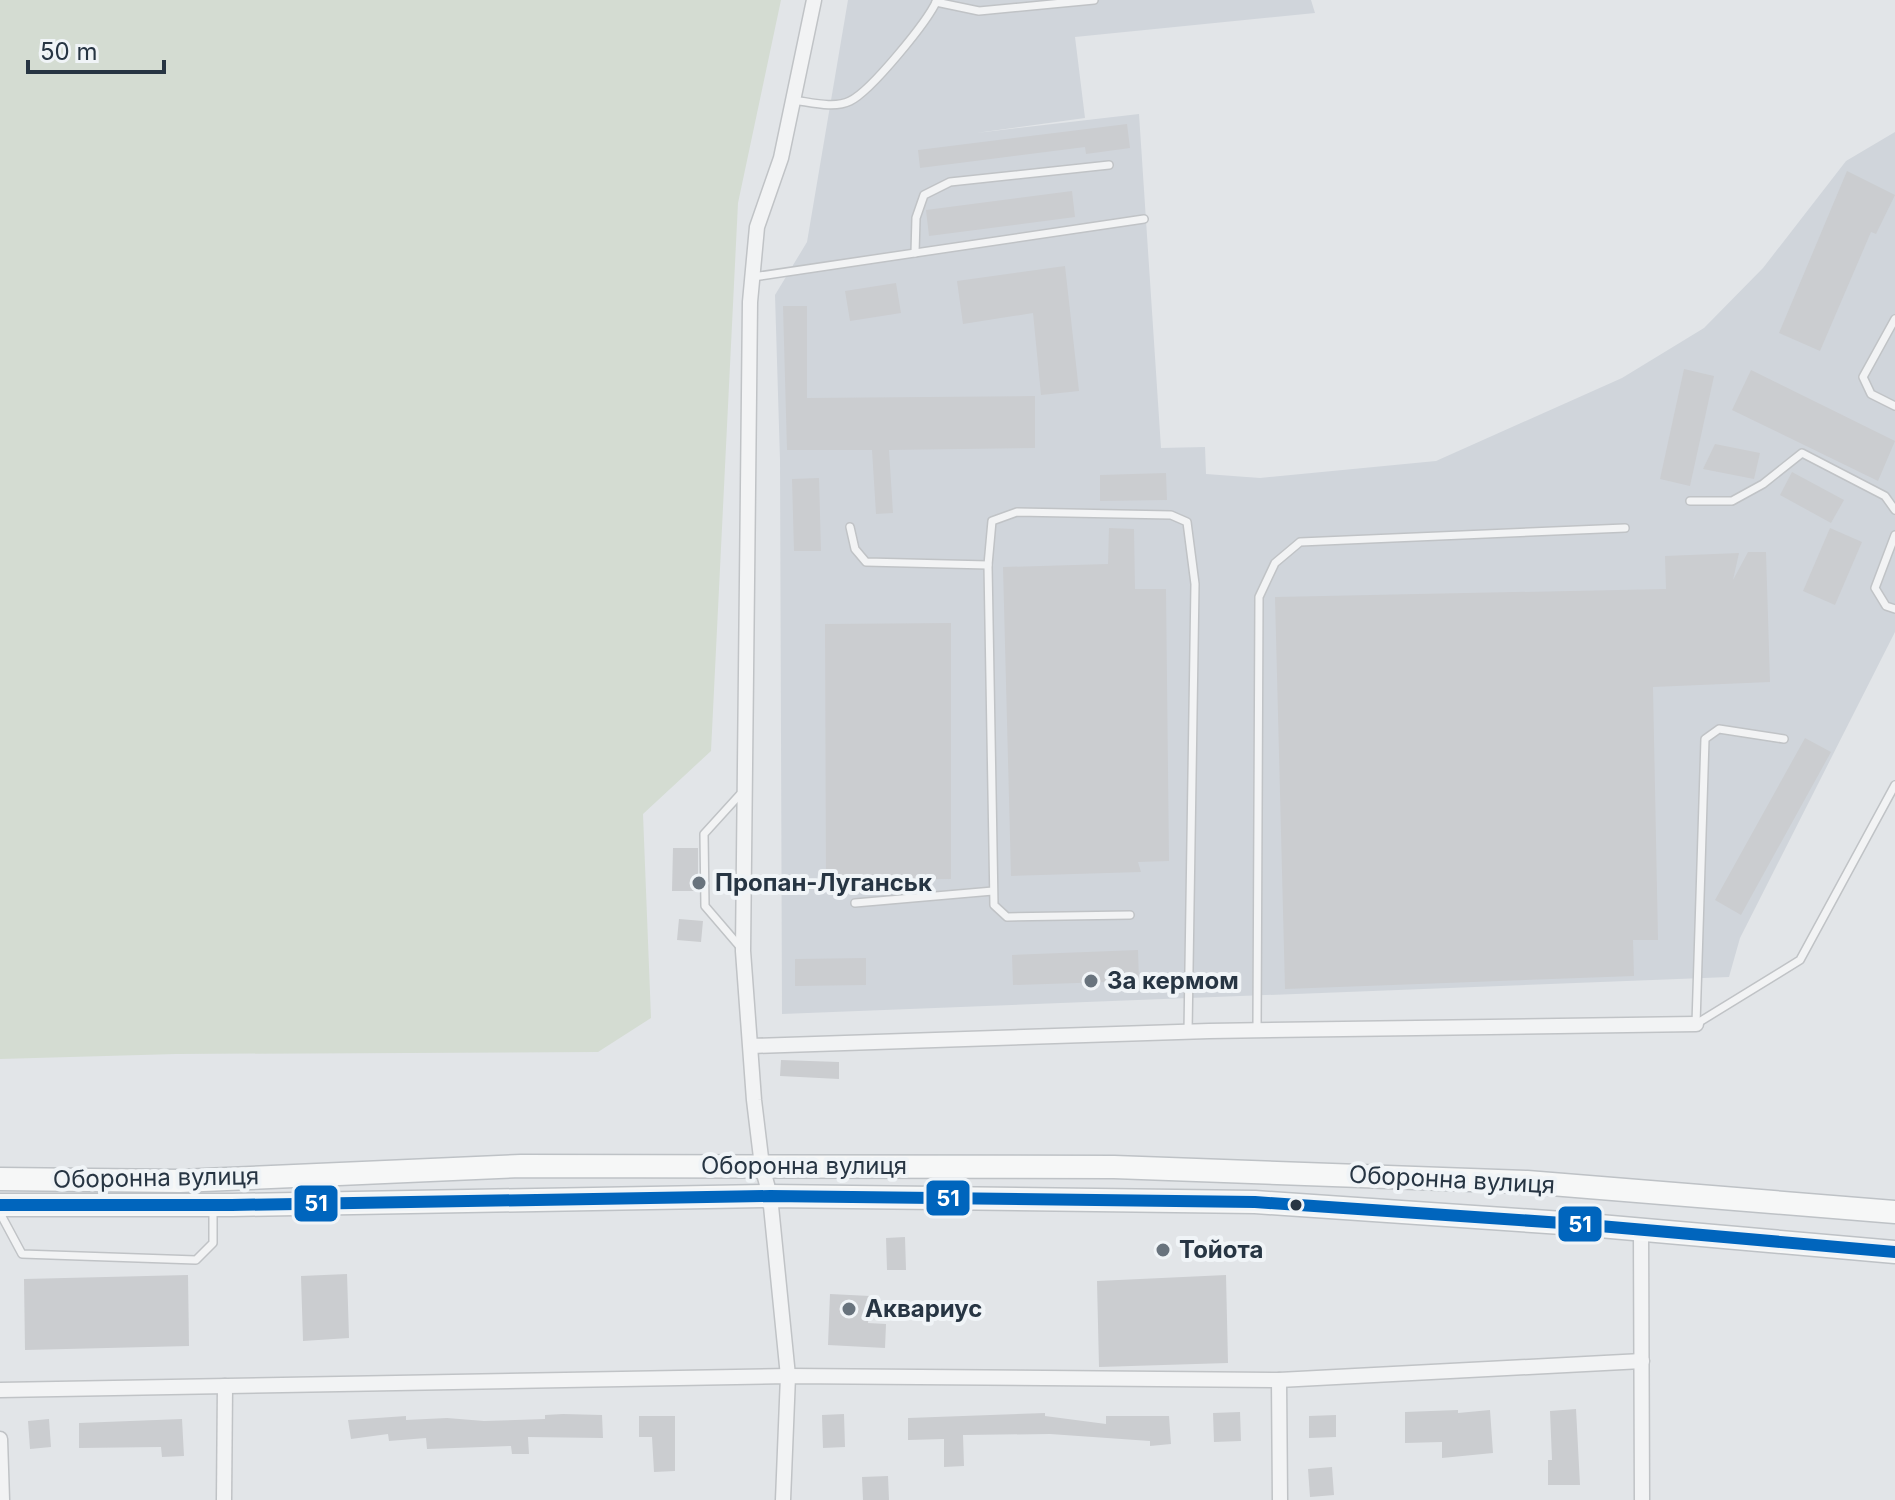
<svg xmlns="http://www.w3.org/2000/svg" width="1895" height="1500" font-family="Inter,sans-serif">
	<rect width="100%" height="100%" fill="#e2e5e8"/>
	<polygon fill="#d0d5db" points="848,0 1311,0 1315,13 1075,37 1085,118 976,133 1139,114 1161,448 1205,447 1206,474 1260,478 1436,461 1622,378 1704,328 1763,268 1846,161 1895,132 1895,632 1740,938 1729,977 782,1014 780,460 775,295 807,242"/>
	<polygon fill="#d4dcd2" points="0,0 781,0 738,203 711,751 643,814 651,1018 598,1052 176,1054 0,1059"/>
	<g fill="#cbcdd0">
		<polygon points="1127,124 1130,148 1086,154 1085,147 920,168 918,150"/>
		<polygon points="1847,171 1895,195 1876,234 1871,232 1820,351 1779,333"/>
		<polygon points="1072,191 1075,217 929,236 926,210"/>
		<polygon points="1065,266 1079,391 1041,395 1033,313 963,324 957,281"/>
		<polygon points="896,283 901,313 850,321 845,291"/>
		<polygon points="783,306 807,306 807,398 1035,396 1035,448 889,450 893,513 876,514 872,450 787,450"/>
		<polygon points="1684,369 1714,376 1690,486 1660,479"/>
		<polygon points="1751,370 1895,441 1878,481 1732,410"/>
		<polygon points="1715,444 1760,453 1754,479 1703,469"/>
		<polygon points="1792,472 1844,500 1831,523 1780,495"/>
		<polygon points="1166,473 1167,500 1100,501 1100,475"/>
		<polygon points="819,478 821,551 794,551 792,479"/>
		<polygon points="1109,528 1134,529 1135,589 1166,589 1169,861 1138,862 1141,872 1011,876 1003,567 1108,564"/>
		<polygon points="1830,528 1862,542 1835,605 1803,591"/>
		<polygon points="1748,552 1766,552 1770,682 1653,687 1658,940 1633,940 1634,976 1285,989 1275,597 1666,589 1665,556 1739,553 1733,580"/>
		<polygon points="951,623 951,879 826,880 825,624"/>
		<polygon points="1805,738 1831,752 1741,915 1715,900"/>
		<polygon points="673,848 698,848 698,891 672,891"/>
		<polygon points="679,919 703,921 701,942 677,940"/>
		<polygon points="1138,950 1139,981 1013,985 1012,955"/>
		<polygon points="866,958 866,985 795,986 795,959"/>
		<polygon points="781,1060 839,1062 839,1079 780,1076"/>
		<polygon points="905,1237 906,1270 887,1270 886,1238"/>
		<polygon points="347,1274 349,1338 303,1341 301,1276"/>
		<polygon points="188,1275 189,1346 25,1350 24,1279"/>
		<polygon points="1226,1275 1228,1363 1099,1367 1097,1281"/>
		<polygon points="830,1294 870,1296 868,1323 886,1324 885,1348 828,1345"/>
		<polygon points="1576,1409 1580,1485 1548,1485 1548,1460 1552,1460 1550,1411"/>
		<polygon points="1458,1410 1458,1413 1490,1410 1493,1453 1442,1458 1442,1442 1405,1443 1405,1412"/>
		<polygon points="1240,1412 1241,1441 1214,1442 1213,1413"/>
		<polygon points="1045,1413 1045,1416 1106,1424 1106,1416 1169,1416 1171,1444 1150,1446 1150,1441 1050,1434 963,1435 964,1466 944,1467 944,1439 908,1440 908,1418"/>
		<polygon points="563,1414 602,1415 603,1438 528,1437 529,1454 512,1454 511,1446 427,1449 426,1438 389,1441 388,1434 351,1439 348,1420 406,1416 406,1420 447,1418 484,1421 545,1419 545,1415"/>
		<polygon points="844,1414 845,1447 823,1448 822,1415"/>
		<polygon points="1336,1415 1336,1437 1309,1438 1309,1416"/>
		<polygon points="639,1416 675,1416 675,1471 654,1472 652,1437 639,1437"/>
		<polygon points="49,1419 51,1447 30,1449 28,1421"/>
		<polygon points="182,1419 184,1456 162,1457 161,1447 79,1448 79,1423"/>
		<polygon points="1332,1467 1334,1495 1310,1497 1308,1469"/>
		<polygon points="888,1476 889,1500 863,1500 862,1477"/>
	</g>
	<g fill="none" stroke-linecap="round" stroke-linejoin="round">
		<g stroke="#c0c3c6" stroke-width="10">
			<g id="service">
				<polyline points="936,2 979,11 1094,0"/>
				<path d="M 793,100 C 810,102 834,109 850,101 C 871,91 928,21 937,0"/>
				<polyline points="915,253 916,218 924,195 950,182 1109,165"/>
				<polyline points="753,277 1144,219"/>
				<polyline points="1895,319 1863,377 1871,394 1895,406"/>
				<polyline points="1690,501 1732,501 1763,484 1802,453 1885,496 1895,510"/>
				<polyline points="850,527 855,549 866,562 988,565"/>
				<polyline points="1895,535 1875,588 1886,606 1895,609"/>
				<polyline points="855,903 993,891"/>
				<polyline points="1130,915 1007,917 994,905 988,565 992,521 1017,512 1171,515 1187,522 1195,584 1188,1032"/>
				<polyline points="741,948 705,906 704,834 744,790"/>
				<polyline points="1696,1024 1705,739 1719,729 1784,739"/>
				<polyline points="1696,1024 1800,960 1895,785"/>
				<polyline points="1257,1030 1259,597 1275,563 1300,542 1625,528"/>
				<polyline points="0,1213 22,1254 196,1260 213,1243 213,1210"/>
			</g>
		</g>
		<g stroke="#c0c3c6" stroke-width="17">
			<g id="minor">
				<polyline points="751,1046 1209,1031 1696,1024"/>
				<polyline points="1641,1232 1642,1500"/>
				<polyline points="1279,1380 1280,1500"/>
				<polyline points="0,1390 788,1376 1279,1380 1642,1361"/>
				<polyline points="0,1439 2,1500"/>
				<polyline points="224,1500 225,1386"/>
				<polyline points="783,1500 788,1376 770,1196 762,1166 754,1100 743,951 750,302 757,227 781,158 814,0"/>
			</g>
		</g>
		<g stroke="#bec2c6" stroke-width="25">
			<g id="primary">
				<polyline points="0,1179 180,1181 521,1166 1114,1167 1527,1182 1895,1212"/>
				<polyline points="0,1205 232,1205 770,1196 1255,1202 1577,1224 1895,1252"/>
			</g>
		</g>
		<use href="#service" stroke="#f2f3f4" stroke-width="7"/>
		<use href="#minor" stroke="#f2f3f4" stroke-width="14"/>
		<use href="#primary" stroke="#f6f7f7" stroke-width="22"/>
		<g stroke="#f0f4f7" stroke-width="18">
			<polyline id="bus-1" points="0,1205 232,1205 770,1196 1255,1202 1577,1224 1895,1252"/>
		</g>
		<use href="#bus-1" stroke="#0065bd" stroke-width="12"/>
	</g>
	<g fill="#68737d" stroke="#f0f4f7" stroke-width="3">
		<circle cx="699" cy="883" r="8"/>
		<circle cx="1091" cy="981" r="8"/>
		<circle cx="1163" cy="1250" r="8"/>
		<circle cx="849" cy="1309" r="8"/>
	</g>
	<circle fill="#273543" stroke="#f0f4f7" stroke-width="3" cx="1296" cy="1205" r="7"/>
	<g text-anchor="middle" stroke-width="8" stroke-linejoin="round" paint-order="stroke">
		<g font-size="24" font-weight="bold" fill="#273543" stroke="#f0f4f7" text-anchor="start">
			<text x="715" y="891">Пропан-Луганськ</text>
			<text x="1107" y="989">За кермом</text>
			<text x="1179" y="1258">Тойота</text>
			<text x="865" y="1317">Аквариус</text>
		</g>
		<g font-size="24" fill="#273543" stroke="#f0f4f7">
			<text x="804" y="1174">Оборонна вулиця</text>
			<text transform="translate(156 1178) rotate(-1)" y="8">Оборонна вулиця</text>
			<text transform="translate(1452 1180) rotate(3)" y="8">Оборонна вулиця</text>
		</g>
	</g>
	<g stroke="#f0f4f7" stroke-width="3">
		<rect x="925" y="1179" width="46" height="38" rx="8" fill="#0065bd"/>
		<rect x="293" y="1184" width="46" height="39" rx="8" fill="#0065bd"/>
		<rect x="1557" y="1205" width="46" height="38" rx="8" fill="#0065bd"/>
	</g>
	<g font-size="22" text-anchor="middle" font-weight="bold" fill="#fff">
		<text x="948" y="1206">51</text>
		<text x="316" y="1211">51</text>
		<text x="1580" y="1232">51</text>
	</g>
	<path d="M28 60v12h136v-12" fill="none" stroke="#273543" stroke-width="4"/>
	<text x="40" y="60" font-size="24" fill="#273543" stroke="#f0f4f7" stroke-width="6" paint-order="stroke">50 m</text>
</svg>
